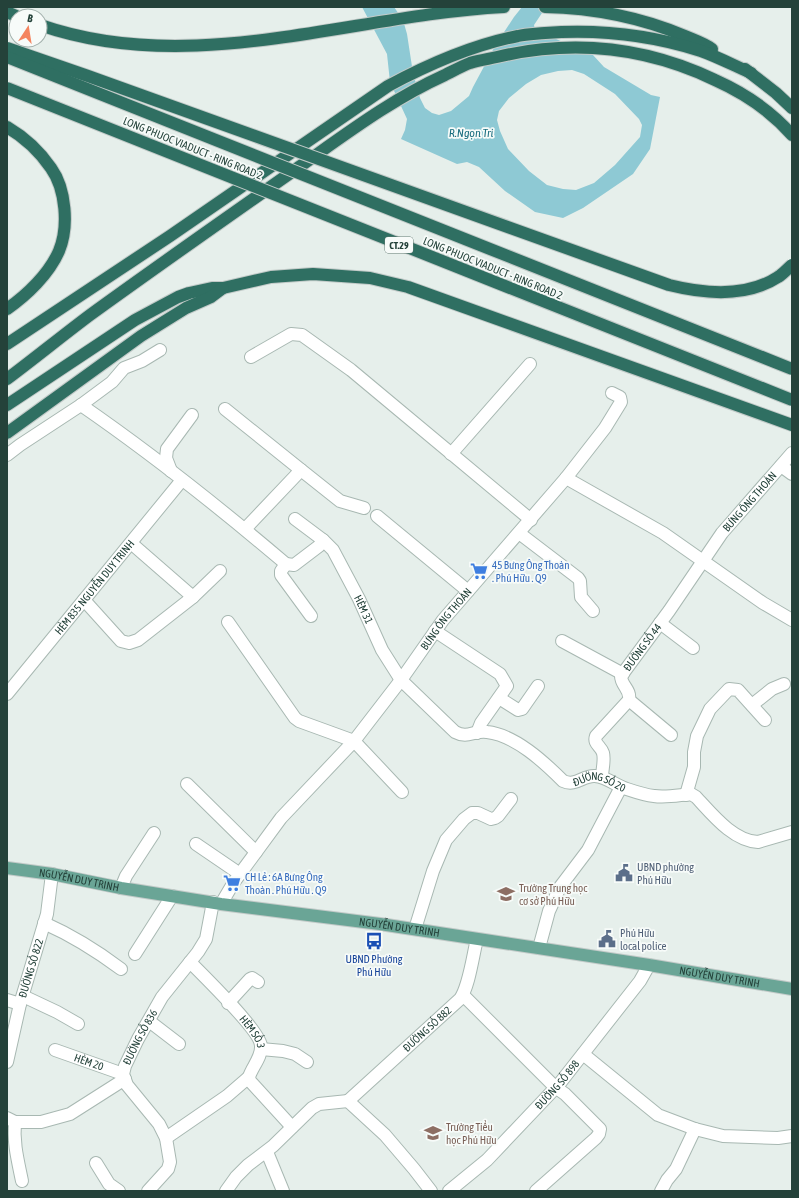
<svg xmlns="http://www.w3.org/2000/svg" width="799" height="1198" font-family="'Asap Condensed',sans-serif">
	<rect width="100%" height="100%" fill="#e6efeb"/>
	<path fill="#8ec9d4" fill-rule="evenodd" d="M 362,7 L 394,7 L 403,20 L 407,34 L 413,73 L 420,98 L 425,108 L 432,113 L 439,115 L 451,111 L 469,96 L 473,87 L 495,46 L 514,17 L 522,7 L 546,7 L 534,25 L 535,30 L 563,42 L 573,49 L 593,55 L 604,67 L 651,95 L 660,97 L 650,149 L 633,174 L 583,208 L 563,218 L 535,212 L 505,191 L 479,167 L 467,162 L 457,164 L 401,139 L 405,130 L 407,119 L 390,82 L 387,54 ZM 572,70 L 584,74 L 615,94 L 639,119 L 642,125 L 640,137 L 615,165 L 594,183 L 576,190 L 563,189 L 547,185 L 529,171 L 508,149 L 500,131 L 497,120 L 499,111 L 509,98 L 526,84 L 541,75 L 558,71 Z"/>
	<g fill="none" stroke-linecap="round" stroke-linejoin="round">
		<g stroke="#a8b8b2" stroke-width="14">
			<g id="minor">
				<polyline points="251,357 291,334 302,335 351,370 531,520"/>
				<path d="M 81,405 C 152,454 220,508 286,564 L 294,565 L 319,546 L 323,540 L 295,519"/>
				<polyline points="225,409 301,470 245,529"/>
				<polyline points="451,454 530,364"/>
				<polyline points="7,455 20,445 81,405 112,382 124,368 142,361 160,350"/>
				<polyline points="781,466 792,474"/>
				<polyline points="301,470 340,501 364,508"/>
				<polyline points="171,471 166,458 167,449 192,415"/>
				<polyline points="566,478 605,428 621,402 620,397 612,393"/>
				<polyline points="377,516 468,591"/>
				<polyline points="519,533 578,578 580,581 581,597 593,611"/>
				<path id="s1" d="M 323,540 L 333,550 L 359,599 L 382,650 L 401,680 L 455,732 C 468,739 474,730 487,732 C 515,735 544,762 563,781 C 576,787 583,775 595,776 C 606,777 614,784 624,788 C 633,791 644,795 654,796 C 666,798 679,795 691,794 L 696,797 C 712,814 733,841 758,842 L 792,832"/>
				<polyline points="131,543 193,597 220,571"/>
				<polyline points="286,564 281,571 281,575 311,616"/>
				<polyline points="84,600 121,641 129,643 138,640 193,597"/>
				<polyline points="228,622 295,718 299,721 354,741 402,792"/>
				<polyline points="660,623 693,648"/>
				<polyline points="435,631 500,674 507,686 481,723 477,733"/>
				<polyline points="562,641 623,674"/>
				<path id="s2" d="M 7,694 L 182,480"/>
				<polyline points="499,698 518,710 522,709 538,686"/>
				<polyline points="629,700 671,735"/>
				<polyline points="752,705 772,689 784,684"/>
				<path id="s3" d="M 602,777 C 602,770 605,760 603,753 C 601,746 593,744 596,736 L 629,700 C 631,689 621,686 621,676 L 669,611 L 722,533 L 792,453"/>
				<polyline points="187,784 256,852"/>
				<polyline points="686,795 694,767 694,752 697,736 710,709 729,689 738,690 765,720"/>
				<polyline points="196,844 240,874"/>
				<polyline points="121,888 126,876 154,833"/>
				<path id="s4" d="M 221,904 L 234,882 L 281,818 L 354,741 L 401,680 L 443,620 L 566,478 L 663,533 L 763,603 L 792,620"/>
				<path d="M 44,923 C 71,935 97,951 121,969"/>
				<polyline points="415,929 433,871 446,840 464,819 472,813 478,813 491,819 495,818 498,816 511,799"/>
				<polyline points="539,948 549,911 560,887 588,850 621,787"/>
				<polyline points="135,954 172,896"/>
				<path id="s5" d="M 190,962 C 203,975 261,1032 261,1046 C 262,1057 252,1067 249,1077 L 250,1081 L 292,1127"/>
				<polyline points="463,995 555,1087 565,1094 600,1129 599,1134 596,1138 536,1191"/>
				<polyline points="23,996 57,1012 78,1024"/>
				<polyline points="7,1000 20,1004"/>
				<polyline points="228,1003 250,979 252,978 258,982"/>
				<polyline points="149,1021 179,1044"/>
				<polyline points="261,1049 283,1051 295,1054 307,1062"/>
				<path id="s6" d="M 55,1050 L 123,1074"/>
				<polyline points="583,1054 658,1115 695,1129 723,1136 778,1138 792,1136"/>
				<path id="s7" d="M 7,1062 L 20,1004 L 47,914 L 52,874"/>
				<path id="s8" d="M 348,1101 L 460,999 C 469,987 473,955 477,939"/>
				<polyline points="348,1101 385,1135 414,1169 431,1191"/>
				<polyline points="7,1118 15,1122 41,1122 70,1114 125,1079"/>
				<path d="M 15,1122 C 13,1143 18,1161 22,1181"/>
				<polyline points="166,1138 227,1096 249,1077"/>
				<polyline points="267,1152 283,1191"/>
				<polyline points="96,1163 109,1184 119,1191"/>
				<path id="s9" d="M 148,1191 L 168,1169 L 170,1162 L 166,1138 L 159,1124 L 127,1085 L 123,1074 L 125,1066 L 138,1039 L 162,997 L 198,952 L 206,939 L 213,902"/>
				<polyline points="226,1191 236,1177 248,1165 273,1146 312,1108 319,1104 348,1101"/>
				<path id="s10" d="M 449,1191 L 487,1160 L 560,1083 L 640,981 L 649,965"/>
				<polyline points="661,1191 667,1180 676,1169 695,1129"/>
			</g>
		</g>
		<g stroke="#c2cac8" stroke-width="14">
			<g id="major">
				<path id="s11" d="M 7,868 L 52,874 L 121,888 L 221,904 L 380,924 L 649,965 L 792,989"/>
			</g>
		</g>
		<g stroke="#c2cac8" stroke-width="14">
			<g id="highway">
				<path d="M 545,7 C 593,8 640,17 685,36 C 694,40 704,43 712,49"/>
				<polyline points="7,12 16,16"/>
				<path d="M 40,25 C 193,78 350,15 504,7"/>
				<polyline points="745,69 776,93 792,108"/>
				<path d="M 7,127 C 24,137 40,152 51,168 C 66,189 69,227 59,251 C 49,274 27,295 7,309"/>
				<path d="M 7,344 L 170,236 L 388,86 C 429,64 472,45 518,36 C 527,34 536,34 545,33 C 598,29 651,35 701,51 C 718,57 735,66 751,73"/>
				<path d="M 7,379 C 35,358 62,336 90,315 C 159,265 229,216 299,167 C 346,134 392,99 445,75 C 453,71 462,66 470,63 C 479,60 488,59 497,57 C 573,39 644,46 715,80 C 744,93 771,111 792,135"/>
				<polyline points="7,405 135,320 178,297 189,293 212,288 223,288 271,277 313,274 370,278 408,287 792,425"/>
				<polyline points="7,433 141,336 186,308 211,297 223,288"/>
			</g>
		</g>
		<use href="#minor" stroke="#fff" stroke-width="12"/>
		<use href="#major" stroke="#6aa596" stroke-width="12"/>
		<use href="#highway" stroke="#2f6f62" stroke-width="12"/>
		<g stroke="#c2cac8" stroke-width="14" stroke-linecap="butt">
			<g id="highway-bridge">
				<path d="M 7,48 L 88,76 L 669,285 C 705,294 746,298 778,277 C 783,274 787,269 792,265"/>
				<polyline points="7,57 792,369"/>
				<polyline points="7,88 792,400"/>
			</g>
		</g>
		<use href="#highway-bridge" stroke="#2f6f62" stroke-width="12"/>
	</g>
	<defs>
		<g id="supermarket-bare" transform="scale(1.38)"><path d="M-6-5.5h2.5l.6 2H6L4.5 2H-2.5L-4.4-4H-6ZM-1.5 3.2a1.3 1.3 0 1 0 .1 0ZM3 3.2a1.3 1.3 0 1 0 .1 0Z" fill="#3f7fe0" stroke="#f7fbf9" stroke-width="2.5" paint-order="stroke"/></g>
		<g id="civic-bare" transform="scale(1.38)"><path d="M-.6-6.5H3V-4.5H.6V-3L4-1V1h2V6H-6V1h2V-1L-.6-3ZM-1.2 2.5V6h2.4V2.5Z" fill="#5c6f8a" stroke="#f7fbf9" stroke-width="2.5" paint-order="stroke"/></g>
		<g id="school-bare" transform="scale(1.38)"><path d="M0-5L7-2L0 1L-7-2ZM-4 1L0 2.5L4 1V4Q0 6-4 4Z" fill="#8d6e63" stroke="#f7fbf9" stroke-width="2.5" paint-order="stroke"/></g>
		<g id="bus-bare" transform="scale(1.38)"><path d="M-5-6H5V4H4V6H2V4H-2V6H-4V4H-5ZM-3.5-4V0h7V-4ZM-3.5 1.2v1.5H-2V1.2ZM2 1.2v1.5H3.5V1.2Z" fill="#1a4fb4" stroke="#f7fbf9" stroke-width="2.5" paint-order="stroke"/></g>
	</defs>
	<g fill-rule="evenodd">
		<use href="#supermarket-bare" x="479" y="571"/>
		<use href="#civic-bare" x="624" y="873"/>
		<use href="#supermarket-bare" x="232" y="883"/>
		<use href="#school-bare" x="506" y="894"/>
		<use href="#civic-bare" x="607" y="939"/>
		<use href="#bus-bare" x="374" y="941"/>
		<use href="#school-bare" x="433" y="1133"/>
	</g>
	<g text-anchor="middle" stroke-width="3.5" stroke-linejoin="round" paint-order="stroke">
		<rect fill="#f7fbf9" stroke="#637a73" stroke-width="1" x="385" y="237" width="28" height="16" rx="3"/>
		<g font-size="10" font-weight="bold" fill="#24423a">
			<text x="399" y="249">CT.29</text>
		</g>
		<g font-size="11" fill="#24423a" stroke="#f7fbf9">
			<text transform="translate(193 148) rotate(22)" y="4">LONG PHUOC VIADUCT - RING ROAD 2</text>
			<text transform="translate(493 268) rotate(22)" y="4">LONG PHUOC VIADUCT - RING ROAD 2</text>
			<text dy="4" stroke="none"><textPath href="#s3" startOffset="335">BƯNG ÔNG THOÀN</textPath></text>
			<text dy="4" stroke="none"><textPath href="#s2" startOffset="138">HẺM 835 NGUYỄN DUY TRINH</textPath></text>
			<text dy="4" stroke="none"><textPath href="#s1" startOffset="81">HÈM 31</textPath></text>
			<text dy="4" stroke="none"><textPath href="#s4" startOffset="364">BƯNG ÔNG THOÀN</textPath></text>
			<text dy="4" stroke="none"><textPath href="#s3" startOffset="154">ĐƯỜNG SỐ 44</textPath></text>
			<text dy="4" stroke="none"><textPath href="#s1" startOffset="399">ĐƯỜNG SỐ 20</textPath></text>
			<text dy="4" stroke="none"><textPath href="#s11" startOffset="73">NGUYỄN DUY TRINH</textPath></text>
			<text dy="4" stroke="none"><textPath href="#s11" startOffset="397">NGUYỄN DUY TRINH</textPath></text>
			<text dy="4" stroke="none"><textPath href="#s7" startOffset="97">ĐƯỜNG SỐ 822</textPath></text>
			<text dy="4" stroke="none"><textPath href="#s11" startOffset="721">NGUYỄN DUY TRINH</textPath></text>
			<text dy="4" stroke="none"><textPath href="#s8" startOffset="107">ĐƯỜNG SỐ 882</textPath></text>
			<text dy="4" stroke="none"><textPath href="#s5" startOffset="94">HÈM SỐ 3</textPath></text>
			<text dy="4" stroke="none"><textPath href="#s9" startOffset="180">ĐƯỜNG SỐ 836</textPath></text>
			<text dy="4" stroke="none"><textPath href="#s6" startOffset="36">HÈM 20</textPath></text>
			<text dy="4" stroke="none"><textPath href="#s10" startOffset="152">ĐƯỜNG SỐ 898</textPath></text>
		</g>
		<g font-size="11" fill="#366cbe" stroke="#f7fbf9" text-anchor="start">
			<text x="492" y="569">45 Bưng Ông Thoàn<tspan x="492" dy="13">. Phú Hữu . Q9</tspan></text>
			<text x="245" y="881">CH Lẻ : 6A Bưng Ông<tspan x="245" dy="13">Thoàn . Phú Hữu . Q9</tspan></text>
		</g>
		<g font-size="11" fill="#4e5e75" stroke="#f7fbf9" text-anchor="start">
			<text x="637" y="871">UBND phường<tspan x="637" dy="13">Phú Hữu</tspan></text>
			<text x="620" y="937">Phú Hữu<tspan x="620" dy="13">local police</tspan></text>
		</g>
		<g font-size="11" fill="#785e54" stroke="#f7fbf9" text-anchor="start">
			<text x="519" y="892">Trường Trung học<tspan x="519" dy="13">cơ sở Phú Hữu</tspan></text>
			<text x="446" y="1131">Trường Tiểu<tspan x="446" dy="13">học Phú Hữu</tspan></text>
		</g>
		<g font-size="11" fill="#164399" stroke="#f7fbf9">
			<text x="374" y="963">UBND Phường<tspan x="374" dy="13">Phú Hữu</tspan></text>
		</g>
		<g font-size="12" font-style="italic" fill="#1c6f80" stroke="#f7fbf9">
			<text x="471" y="137">R.Ngọn Tri</text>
		</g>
	</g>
	<rect width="799" height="1198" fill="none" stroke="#24423a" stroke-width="16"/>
	<g transform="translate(28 28) rotate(12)"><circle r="19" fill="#f7fbf9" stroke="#a3b1ad"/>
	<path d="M0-3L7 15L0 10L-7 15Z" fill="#f4845f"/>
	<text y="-6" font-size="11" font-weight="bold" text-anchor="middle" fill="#24423a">B</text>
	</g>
</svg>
